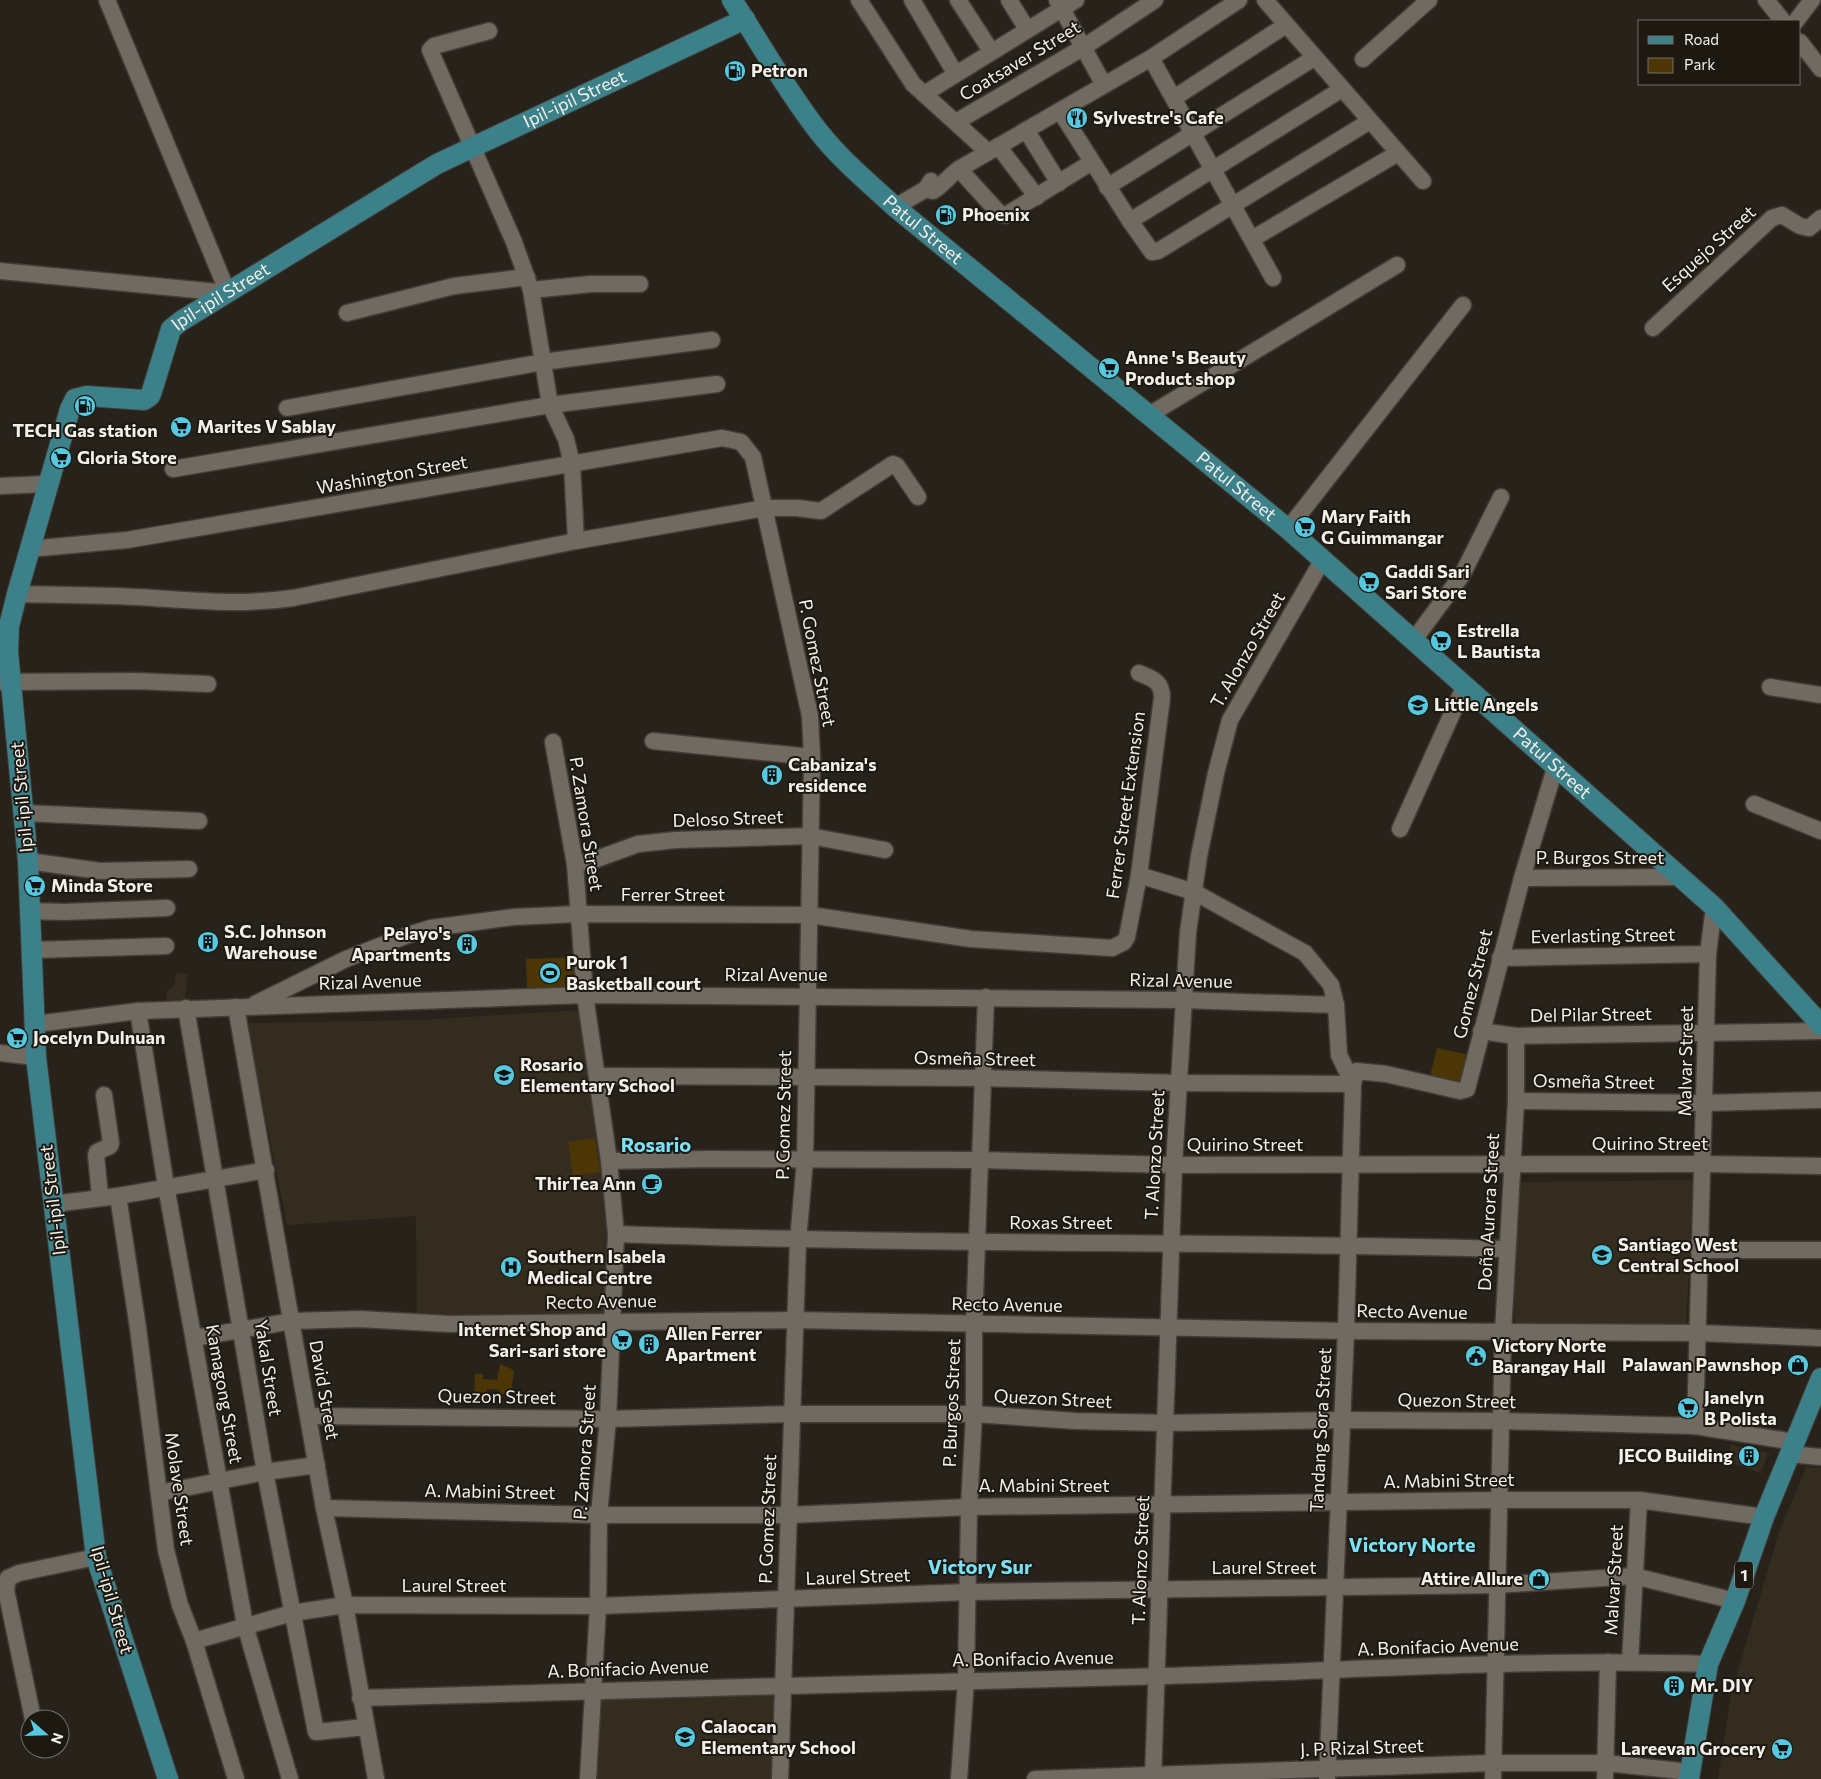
<svg xmlns="http://www.w3.org/2000/svg" width="1821" height="1779" font-family="Commissioner,sans-serif">
	<rect width="100%" height="100%" fill="#27221a"/>
	<g fill="#342c1f">
		<polygon points="176,973 188,974 184,1004 166,1002 167,990 174,986"/>
		<polygon points="579,1010 597,1130 606,1207 604,1319 417,1319 416,1216 287,1225 247,1023 419,1020"/>
		<polygon points="1693,1180 1686,1329 1515,1328 1513,1182"/>
		<polygon points="1730,1444 1768,1453 1761,1473 1731,1463"/>
		<polygon points="1806,1467 1821,1468 1821,1779 1718,1779 1731,1694 1779,1532"/>
		<polygon points="598,1694 773,1695 773,1779 597,1779"/>
	</g>
	<g fill="#4c3606">
		<polygon points="573,957 574,987 527,989 526,959"/>
		<polygon points="1437,1048 1470,1055 1464,1083 1430,1076"/>
		<polygon points="595,1138 600,1172 573,1176 568,1142"/>
		<polygon points="500,1364 514,1370 511,1394 499,1394 500,1390 487,1389 487,1403 474,1403 475,1374 483,1374 483,1379 497,1380"/>
	</g>
	<g fill="none" stroke-linecap="round" stroke-linejoin="round">
		<g stroke="#423d37" stroke-width="19">
			<g id="minor">
				<polyline points="859,0 913,84 988,152"/>
				<polyline points="912,0 955,73"/>
				<polyline points="958,0 991,51"/>
				<polyline points="1009,0 1027,29"/>
				<polyline points="1057,0 1104,85"/>
				<polyline points="1265,0 1423,181"/>
				<polyline points="1766,0 1783,21"/>
				<polyline points="1796,21 1812,0"/>
				<polyline points="489,31 434,46 430,50 514,242 531,290 550,405 566,439 572,464 576,541"/>
				<polyline points="1800,42 1821,69"/>
				<polyline points="1151,58 1273,278"/>
				<polyline points="1363,59 1429,0"/>
				<polyline points="924,94 1076,0"/>
				<polyline points="1174,98 1286,25"/>
				<polyline points="1060,111 1130,221 1152,252 1158,251 1370,121"/>
				<polyline points="956,122 1084,47 1155,0"/>
				<polyline points="1026,130 1059,183"/>
				<polyline points="998,146 1037,197"/>
				<polyline points="959,169 999,213 1006,215 1092,162"/>
				<polyline points="1107,187 1314,58"/>
				<path d="M 926,189 L 933,191 C 943,185 949,176 959,169 L 1151,58 L 1239,0"/>
				<polyline points="895,207 926,189 931,181"/>
				<polyline points="1130,221 1342,89"/>
				<polyline points="1252,239 1398,153"/>
				<polyline points="0,271 228,293 107,0"/>
				<polyline points="531,290 591,284 640,284"/>
				<polyline points="347,313 454,286 527,277"/>
				<polyline points="1653,328 1772,218 1782,215 1800,226 1809,228 1821,218"/>
				<polyline points="287,408 543,362 712,340"/>
				<polyline points="1149,415 1397,265"/>
				<polyline points="173,469 550,405 717,384"/>
				<polyline points="0,486 47,484"/>
				<polyline points="1288,529 1463,305"/>
				<polyline points="29,549 127,540 722,438 741,442 753,457 810,716 812,757 805,1160 798,1241 780,1779"/>
				<path d="M 17,594 C 56,595 96,595 136,597 C 192,600 236,606 293,598 L 576,541 L 765,508 L 797,508 L 821,511 L 893,464 L 897,466 L 918,497"/>
				<polyline points="1413,641 1462,575 1501,497"/>
				<polyline points="0,682 135,681 208,684"/>
				<polyline points="1770,687 1821,695"/>
				<polyline points="653,741 812,757"/>
				<polyline points="553,742 575,864 585,995 609,1161 616,1234 608,1419 599,1515 598,1606 588,1779"/>
				<polyline points="1754,804 1821,831"/>
				<polyline points="24,813 199,821"/>
				<polyline points="1400,829 1465,685"/>
				<polyline points="28,861 100,871 189,869"/>
				<polyline points="575,864 594,860 638,844 676,840 810,836 885,850"/>
				<polyline points="1139,875 1194,892 1305,953 1331,985 1336,1005 1339,1055 1353,1084"/>
				<polyline points="1522,878 1679,877"/>
				<polyline points="29,911 64,912 167,908"/>
				<polyline points="32,950 166,946"/>
				<polyline points="1500,958 1708,954"/>
				<path d="M 255,1004 L 346,959 L 408,935 L 431,928 L 514,917 L 578,914 L 810,915 L 971,939 L 1112,948 L 1124,942 L 1127,937 L 1139,875 L 1162,698 C 1162,681 1153,679 1139,673"/>
				<polyline points="236,1007 324,1508 345,1605 376,1779"/>
				<polyline points="186,1008 265,1472 316,1732 366,1727"/>
				<polyline points="138,1011 166,1186 245,1625 290,1779"/>
				<polyline points="36,1024 138,1011 585,995 1183,1000 1336,1005"/>
				<polyline points="1481,1031 1516,1036 1821,1031"/>
				<polyline points="0,1053 36,1057"/>
				<polyline points="597,1076 982,1078 1179,1083 1353,1084"/>
				<polyline points="1516,1101 1705,1103 1821,1100"/>
				<polyline points="609,1161 706,1159 980,1160 1174,1165 1703,1164 1821,1166"/>
				<polyline points="100,1196 96,1155 97,1152 110,1146 111,1143 104,1095"/>
				<polyline points="118,1196 138,1328 166,1550 180,1605 194,1641 236,1779"/>
				<polyline points="53,1204 118,1196 266,1170"/>
				<path d="M 616,1234 C 913,1245 1209,1241 1506,1249"/>
				<polyline points="1699,1250 1821,1250"/>
				<polyline points="194,1338 292,1321 359,1319 450,1324 795,1320 1346,1331 1698,1333 1821,1338"/>
				<polyline points="309,1416 608,1419 792,1414 974,1414 1076,1421 1166,1423 1342,1420 1501,1421 1695,1426 1794,1442"/>
				<polyline points="1695,1426 1708,954 1714,907"/>
				<polyline points="1789,1454 1821,1457"/>
				<polyline points="159,1493 265,1472 317,1465"/>
				<polyline points="324,1508 599,1515 788,1515 969,1507 1499,1500 1639,1500 1764,1517"/>
				<polyline points="194,1641 292,1613 345,1605 598,1606 968,1592 1497,1585 1634,1576 1735,1601"/>
				<polyline points="1630,1662 1639,1500"/>
				<path d="M 360,1698 C 629,1689 897,1684 1166,1676 C 1347,1671 1528,1658 1708,1664"/>
				<polyline points="33,1719 6,1590 8,1578 19,1573 96,1557"/>
				<polyline points="959,1779 966,1680 969,1507 974,1414 974,1325 986,997"/>
				<polyline points="1035,1779 1493,1763 1606,1763 1690,1772"/>
				<polyline points="1153,1779 1174,1165 1188,932 1199,856 1216,773 1230,720 1322,561"/>
				<polyline points="1327,1779 1346,1331 1353,1084 1356,1071 1386,1074 1460,1091 1467,1089 1522,878 1555,768"/>
				<polyline points="1493,1779 1503,1333 1516,1101 1516,1036"/>
				<polyline points="1605,1779 1608,1662"/>
			</g>
		</g>
		<g stroke="#423d37" stroke-width="22">
			<g id="major">
				<path id="s1" d="M 732,0 C 761,44 786,90 819,132 C 841,160 869,183 895,207 L 1288,529 L 1714,907 L 1821,1025"/>
				<path id="s2" d="M 168,1779 L 96,1557 L 36,1057 L 28,861 L 8,652 L 9,626 L 17,594 L 70,409 L 75,399 L 87,396 L 144,400 L 150,396 L 152,391 L 171,329 L 181,321 L 437,164 L 745,19"/>
				<polyline points="1689,1779 1708,1664 1735,1601 1764,1517 1821,1378"/>
			</g>
		</g>
		<use href="#minor" stroke="#706a61" stroke-width="16"/>
		<use href="#major" stroke="#3c818a" stroke-width="20"/>
	</g>
	<defs>
		<g id="fuel-disc" transform="scale(1.125)"><circle r="9.5" fill="#56c9e0" stroke="#1d1911"/><path d="M-5.5-6h7V0h2V4h1.3V-2.5L3-4.5l.8-.8L6-3V5H2.5V1h-1V6h-7ZM-4.2-4.7v3.2H.2V-4.7Z" fill="#111"/></g>
		<g id="restaurant-disc" transform="scale(1.125)"><circle r="9.5" fill="#56c9e0" stroke="#1d1911"/><path d="M-5-6h1v4h1v-4h1v4h1v-4h1v5L-1.5 .5V6h-2V.5L-5-1ZM5-6V6H3V1.5H1.5Q1.5-4 5-6Z" fill="#111"/></g>
		<g id="supermarket-disc" transform="scale(1.125)"><circle r="9.5" fill="#56c9e0" stroke="#1d1911"/><path d="M-6-5.5h2.5l.6 2H6L4.5 2H-2.5L-4.4-4H-6ZM-1.5 3.2a1.3 1.3 0 1 0 .1 0ZM3 3.2a1.3 1.3 0 1 0 .1 0Z" fill="#111"/></g>
		<g id="school-disc" transform="scale(1.125)"><circle r="9.5" fill="#56c9e0" stroke="#1d1911"/><path d="M0-5L7-2L0 1L-7-2ZM-4 1L0 2.5L4 1V4Q0 6-4 4Z" fill="#111"/></g>
		<g id="building-disc" transform="scale(1.125)"><circle r="9.5" fill="#56c9e0" stroke="#1d1911"/><path d="M-4-6H4V6H1V3H-1V6H-4ZM-2.5-4.3h1.7v1.8h-1.7ZM.8-4.3h1.7v1.8H.8ZM-2.5-1h1.7V.8h-1.7ZM.8-1h1.7V.8H.8Z" fill="#111"/></g>
		<g id="stadium-disc" transform="scale(1.125)"><circle r="9.5" fill="#56c9e0" stroke="#1d1911"/><path d="M0-5a6.5 5 0 1 0 0 10a6.5 5 0 1 0 0-10ZM-3.5-1.8h7v3.6h-7Z" fill="#111"/></g>
		<g id="cafe-disc" transform="scale(1.125)"><circle r="9.5" fill="#56c9e0" stroke="#1d1911"/><path d="M-5.5-4.5H6V0H3Q3 3.5 0 3.5H-2.5Q-5.5 3.5-5.5 0ZM3-3.2v2h1.7v-2ZM-6 4.5H4V6H-6Z" fill="#111"/></g>
		<g id="hospital-disc" transform="scale(1.125)"><circle r="9.5" fill="#56c9e0" stroke="#1d1911"/><path d="M-5-5h3v3.5h4V-5h3V5h-3V1.5h-4V5h-3Z" fill="#111"/></g>
		<g id="civic-disc" transform="scale(1.125)"><circle r="9.5" fill="#56c9e0" stroke="#1d1911"/><path d="M-.6-6.5H3V-4.5H.6V-3L4-1V1h2V6H-6V1h2V-1L-.6-3ZM-1.2 2.5V6h2.4V2.5Z" fill="#111"/></g>
		<g id="shop-disc" transform="scale(1.125)"><circle r="9.5" fill="#56c9e0" stroke="#1d1911"/><path d="M-5-2.5h2.3a2.7 3.5 0 0 1 5.4 0H5L5.5 6h-11ZM-1.5-2.5h3a1.5 2.3 0 0 0-3 0Z" fill="#111"/></g>
	</defs>
	<g fill-rule="evenodd">
		<use href="#fuel-disc" x="735" y="71"/>
		<use href="#restaurant-disc" x="1077" y="118"/>
		<use href="#fuel-disc" x="946" y="215"/>
		<use href="#supermarket-disc" x="1109" y="368"/>
		<use href="#fuel-disc" x="85" y="406"/>
		<use href="#supermarket-disc" x="181" y="427"/>
		<use href="#supermarket-disc" x="61" y="458"/>
		<use href="#supermarket-disc" x="1305" y="527"/>
		<use href="#supermarket-disc" x="1369" y="582"/>
		<use href="#supermarket-disc" x="1441" y="641"/>
		<use href="#school-disc" x="1418" y="705"/>
		<use href="#building-disc" x="772" y="775"/>
		<use href="#supermarket-disc" x="35" y="886"/>
		<use href="#building-disc" x="208" y="942"/>
		<use href="#building-disc" x="467" y="944"/>
		<use href="#stadium-disc" x="550" y="973"/>
		<use href="#supermarket-disc" x="17" y="1038"/>
		<use href="#school-disc" x="504" y="1075"/>
		<use href="#cafe-disc" x="652" y="1184"/>
		<use href="#school-disc" x="1602" y="1255"/>
		<use href="#hospital-disc" x="511" y="1267"/>
		<use href="#supermarket-disc" x="622" y="1340"/>
		<use href="#building-disc" x="649" y="1344"/>
		<use href="#civic-disc" x="1476" y="1356"/>
		<use href="#shop-disc" x="1798" y="1365"/>
		<use href="#supermarket-disc" x="1688" y="1408"/>
		<use href="#building-disc" x="1749" y="1456"/>
		<use href="#shop-disc" x="1539" y="1579"/>
		<use href="#building-disc" x="1674" y="1686"/>
		<use href="#school-disc" x="685" y="1737"/>
		<use href="#supermarket-disc" x="1782" y="1749"/>
	</g>
	<g text-anchor="middle" stroke-width="4" stroke-linejoin="round" paint-order="stroke">
		<rect fill="#1d1911" stroke="#b3afa9" stroke-width="1" x="1735" y="1561.5" width="18" height="27" rx="4"/>
		<g font-size="16" font-weight="bold" fill="#f3efea">
			<text x="1744" y="1581">1</text>
		</g>
		<g font-size="18" fill="#f3efea" stroke="#1d1911">
			<text transform="translate(1020 61) rotate(-31)" y="6">Coatsaver Street</text>
			<text dy="6" stroke="none"><textPath href="#s2" startOffset="2018">Ipil-ipil Street</textPath></text>
			<text dy="6" stroke="none"><textPath href="#s1" startOffset="301">Patul Street</textPath></text>
			<text transform="translate(1709 249) rotate(-42)" y="6">Esquejo Street</text>
			<text dy="6" stroke="none"><textPath href="#s2" startOffset="1612">Ipil-ipil Street</textPath></text>
			<text transform="translate(392 475) rotate(-10)" y="6">Washington Street</text>
			<text dy="6" stroke="none"><textPath href="#s1" startOffset="706">Patul Street</textPath></text>
			<text transform="translate(1248 650) rotate(-60)" y="6">T. Alonzo Street</text>
			<text transform="translate(817 663) rotate(79)" y="6">P. Gomez Street</text>
			<text dy="6" stroke="none"><textPath href="#s1" startOffset="1126">Patul Street</textPath></text>
			<text transform="translate(22 797) rotate(-95)" y="6">Ipil-ipil Street</text>
			<text transform="translate(1126 805) rotate(-82)" y="6">Ferrer Street Extension</text>
			<text transform="translate(728 819) rotate(-2)" y="6">Deloso Street</text>
			<text transform="translate(586 824) rotate(81)" y="6">P. Zamora Street</text>
			<text x="1600" y="864">P. Burgos Street</text>
			<text x="673" y="901">Ferrer Street</text>
			<text transform="translate(1603 936) rotate(-1)" y="6">Everlasting Street</text>
			<text x="776" y="981">Rizal Avenue</text>
			<text transform="translate(1181 981) rotate(1)" y="6">Rizal Avenue</text>
			<text transform="translate(370 982) rotate(-2)" y="6">Rizal Avenue</text>
			<text transform="translate(1473 984) rotate(-76)" y="6">Gomez Street</text>
			<text transform="translate(1591 1015) rotate(-1)" y="6">Del Pilar Street</text>
			<text transform="translate(975 1059) rotate(1)" y="6">Osmeña Street</text>
			<text transform="translate(1686 1061) rotate(-89)" y="6">Malvar Street</text>
			<text transform="translate(1594 1082) rotate(1)" y="6">Osmeña Street</text>
			<text transform="translate(784 1115) rotate(-89)" y="6">P. Gomez Street</text>
			<text x="1650" y="1150">Quirino Street</text>
			<text x="1245" y="1151">Quirino Street</text>
			<text transform="translate(1155 1155) rotate(-87)" y="6">T. Alonzo Street</text>
			<text transform="translate(53 1200) rotate(-97)" y="6">Ipil-ipil Street</text>
			<text transform="translate(1489 1212) rotate(-87)" y="6">Doña Aurora Street</text>
			<text x="1061" y="1229">Roxas Street</text>
			<text transform="translate(601 1302) rotate(-1)" y="6">Recto Avenue</text>
			<text transform="translate(1007 1305) rotate(1)" y="6">Recto Avenue</text>
			<text transform="translate(1412 1312) rotate(1)" y="6">Recto Avenue</text>
			<text transform="translate(268 1368) rotate(81)" y="6">Yakal Street</text>
			<text transform="translate(324 1390) rotate(80)" y="6">David Street</text>
			<text transform="translate(224 1394) rotate(80)" y="6">Kamagong Street</text>
			<text transform="translate(497 1397) rotate(1)" y="6">Quezon Street</text>
			<text transform="translate(1053 1399) rotate(3)" y="6">Quezon Street</text>
			<text transform="translate(1457 1401) rotate(1)" y="6">Quezon Street</text>
			<text transform="translate(952 1403) rotate(-88)" y="6">P. Burgos Street</text>
			<text transform="translate(1321 1430) rotate(-87)" y="6">Tandang Sora Street</text>
			<text transform="translate(585 1452) rotate(-86)" y="6">P. Zamora Street</text>
			<text transform="translate(1449 1481) rotate(-1)" y="6">A. Mabini Street</text>
			<text x="1044" y="1492">A. Mabini Street</text>
			<text transform="translate(179 1489) rotate(82)" y="6">Molave Street</text>
			<text transform="translate(490 1492) rotate(1)" y="6">A. Mabini Street</text>
			<text transform="translate(768 1519) rotate(-88)" y="6">P. Gomez Street</text>
			<text transform="translate(1141 1560) rotate(-88)" y="6">T. Alonzo Street</text>
			<text x="1264" y="1574">Laurel Street</text>
			<text transform="translate(858 1577) rotate(-2)" y="6">Laurel Street</text>
			<text transform="translate(1614 1580) rotate(-87)" y="6">Malvar Street</text>
			<text x="454" y="1592">Laurel Street</text>
			<text transform="translate(112 1600) rotate(74)" y="6">Ipil-ipil Street</text>
			<text transform="translate(1438 1647) rotate(-2)" y="6">A. Bonifacio Avenue</text>
			<text transform="translate(1033 1659) rotate(-1)" y="6">A. Bonifacio Avenue</text>
			<text transform="translate(628 1669) rotate(-2)" y="6">A. Bonifacio Avenue</text>
			<text transform="translate(1362 1748) rotate(-2)" y="6">J. P. Rizal Street</text>
		</g>
		<g font-size="18" font-weight="bold" fill="#f3efea" stroke="#1d1911" text-anchor="start">
			<text x="751" y="77">Petron</text>
			<text x="1093" y="124">Sylvestre's Cafe</text>
			<text x="962" y="221">Phoenix</text>
			<text x="1125" y="364">Anne 's Beauty<tspan x="1125" dy="21">Product shop</tspan></text>
			<text x="197" y="433">Marites V Sablay</text>
			<text x="85" y="437" text-anchor="middle">TECH Gas station</text>
			<text x="77" y="464">Gloria Store</text>
			<text x="1321" y="523">Mary Faith<tspan x="1321" dy="21">G Guimmangar</tspan></text>
			<text x="1385" y="578">Gaddi Sari<tspan x="1385" dy="21">Sari Store</tspan></text>
			<text x="1457" y="637">Estrella<tspan x="1457" dy="21">L Bautista</tspan></text>
			<text x="1434" y="711">Little Angels</text>
			<text x="788" y="771">Cabaniza's<tspan x="788" dy="21">residence</tspan></text>
			<text x="51" y="892">Minda Store</text>
			<text x="224" y="938">S.C. Johnson<tspan x="224" dy="21">Warehouse</tspan></text>
			<text x="451" y="940" text-anchor="end">Pelayo's<tspan x="451" dy="21">Apartments</tspan></text>
			<text x="566" y="969">Purok 1<tspan x="566" dy="21">Basketball court</tspan></text>
			<text x="33" y="1044">Jocelyn Dulnuan</text>
			<text x="520" y="1071">Rosario<tspan x="520" dy="21">Elementary School</tspan></text>
			<text x="636" y="1190" text-anchor="end">ThirTea Ann</text>
			<text x="1618" y="1251">Santiago West<tspan x="1618" dy="21">Central School</tspan></text>
			<text x="527" y="1263">Southern Isabela<tspan x="527" dy="21">Medical Centre</tspan></text>
			<text x="606" y="1336" text-anchor="end">Internet Shop and<tspan x="606" dy="21">Sari-sari store</tspan></text>
			<text x="665" y="1340">Allen Ferrer<tspan x="665" dy="21">Apartment</tspan></text>
			<text x="1492" y="1352">Victory Norte<tspan x="1492" dy="21">Barangay Hall</tspan></text>
			<text x="1782" y="1371" text-anchor="end">Palawan Pawnshop</text>
			<text x="1704" y="1404">Janelyn<tspan x="1704" dy="21">B Polista</tspan></text>
			<text x="1733" y="1462" text-anchor="end">JECO Building</text>
			<text x="1523" y="1585" text-anchor="end">Attire Allure</text>
			<text x="1690" y="1692">Mr. DIY</text>
			<text x="701" y="1733">Calaocan<tspan x="701" dy="21">Elementary School</tspan></text>
			<text x="1766" y="1755" text-anchor="end">Lareevan Grocery</text>
		</g>
		<g font-size="20" font-weight="bold" fill="#7ae1f6" stroke="#1d1911">
			<text x="656" y="1152">Rosario</text>
			<text x="1412" y="1552">Victory Norte</text>
			<text x="980" y="1574">Victory Sur</text>
		</g>
	</g>
	<rect x="1638" y="20" width="162" height="65" fill="#1d1911" stroke="#736f68"/>
	<rect x="1648" y="36" width="25" height="8" fill="#3c818a" stroke="#736f68"/>
	<text x="1684" y="45" font-size="15" fill="#f3efea">Road</text>
	<rect x="1648" y="58" width="25" height="15" fill="#4c3606" stroke="#736f68"/>
	<text x="1684" y="70" font-size="15" fill="#f3efea">Park</text>
	<g transform="translate(45 1734) rotate(110)"><circle r="24" fill="#1d1911" stroke="#736f68"/>
	<path d="M0-4L9 19L0 12L-9 19Z" fill="#56c9e0"/>
	<text y="-8" font-size="14" font-weight="bold" text-anchor="middle" fill="#f3efea">N</text>
	</g>
</svg>
